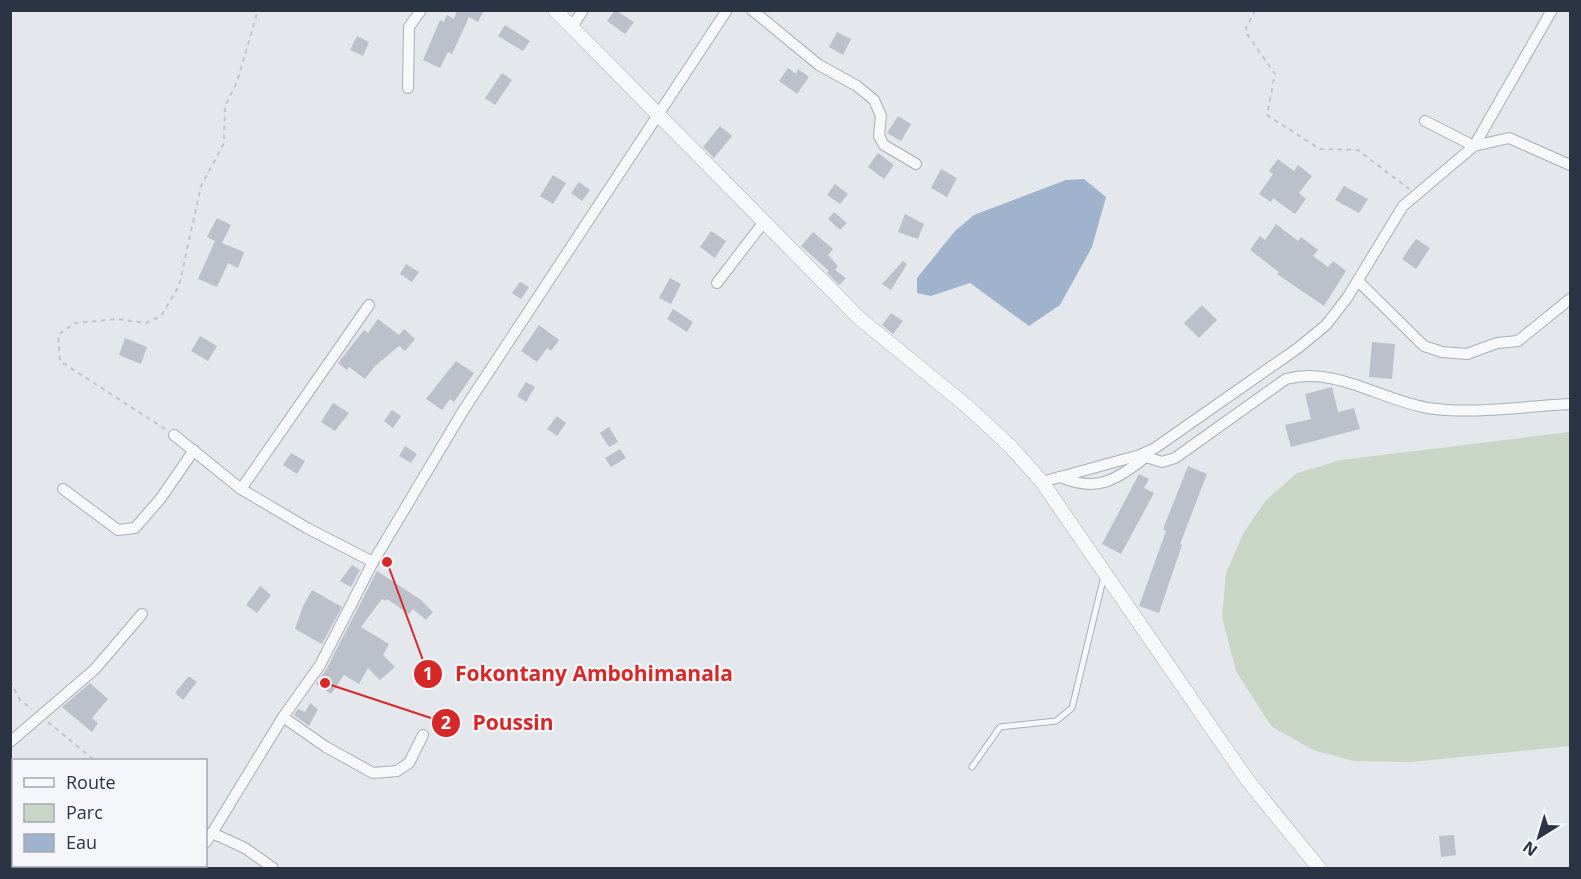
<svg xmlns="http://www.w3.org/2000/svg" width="1581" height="879" font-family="'Open Sans',sans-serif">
	<rect width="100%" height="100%" fill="#e4e7ec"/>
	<polygon fill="#c9d6c5" points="1570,432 1570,746 1411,762 1354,761 1313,750 1271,726 1236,671 1222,617 1226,573 1243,534 1266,500 1297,473 1341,460"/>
	<polygon fill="#9fb4cc" points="1084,179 1106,197 1092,247 1060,305 1029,326 970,283 931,296 917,293 917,278 955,231 974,215 1066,180"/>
	<g fill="#bbc0ca">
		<polygon points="457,10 484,10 478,22 469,17 452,54 448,52 440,68 423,60 440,20 444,22 447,15 454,19"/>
		<polygon points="615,10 634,22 625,34 607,21"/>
		<polygon points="505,25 530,41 523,51 498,36"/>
		<polygon points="837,32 851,39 843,55 829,47"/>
		<polygon points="357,36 369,42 363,56 350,50"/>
		<polygon points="788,68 796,74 798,69 809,77 797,94 779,81"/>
		<polygon points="502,73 512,80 495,105 485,98"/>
		<polygon points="898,116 911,124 901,141 887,133"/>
		<polygon points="720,126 732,136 714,158 703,147"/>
		<polygon points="878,153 894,165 884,179 868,167"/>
		<polygon points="1278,159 1294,171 1298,165 1312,176 1299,193 1306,199 1295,214 1273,198 1271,202 1259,194 1273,174 1269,171"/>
		<polygon points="941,169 957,178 947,197 931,188"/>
		<polygon points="553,175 566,183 553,204 540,196"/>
		<polygon points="579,182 590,190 582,201 571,193"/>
		<polygon points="835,184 848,194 840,204 827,195"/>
		<polygon points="1344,186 1368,199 1359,213 1335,200"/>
		<polygon points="834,212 847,223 840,230 828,219"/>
		<polygon points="905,214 924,224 918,239 898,232"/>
		<polygon points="217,218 231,225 222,243 244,252 238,268 228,263 217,287 198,279 215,241 207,237"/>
		<polygon points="1276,224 1298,241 1301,237 1318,250 1313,256 1328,267 1333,261 1346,271 1324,306 1277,274 1279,272 1250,250 1260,236 1265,240"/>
		<polygon points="711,231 726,241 715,258 700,247"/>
		<polygon points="813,232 833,249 828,255 838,266 835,270 846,278 839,285 827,273 829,271 801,246"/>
		<polygon points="1416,239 1430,248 1416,269 1402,259"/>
		<polygon points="903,261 907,264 891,290 882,284"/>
		<polygon points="406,264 419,272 412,282 400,274"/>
		<polygon points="670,278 681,284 671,304 659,298"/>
		<polygon points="520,282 529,287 521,299 512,293"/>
		<polygon points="1202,305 1217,320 1199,338 1184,323"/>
		<polygon points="673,309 693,322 687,332 667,319"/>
		<polygon points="891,313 903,321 893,334 882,325"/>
		<polygon points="378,319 399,335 404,329 415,339 405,351 399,346 375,366 365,379 349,367 347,370 338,363 364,330 368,333"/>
		<polygon points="539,325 559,340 551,351 547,348 537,362 521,351"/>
		<polygon points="200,336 217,346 208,361 191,351"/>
		<polygon points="125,338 147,347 141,364 119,355"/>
		<polygon points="1372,342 1395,344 1392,379 1369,377"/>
		<polygon points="456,361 474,373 454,402 450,399 442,410 426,399"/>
		<polygon points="526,382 535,387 526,402 517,396"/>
		<polygon points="1332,387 1338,412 1354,408 1360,429 1291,447 1285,425 1311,419 1305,394"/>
		<polygon points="333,403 349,413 335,431 321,422"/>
		<polygon points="392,410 401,416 393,428 384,421"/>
		<polygon points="557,416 566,423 557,436 547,429"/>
		<polygon points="609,427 618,442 609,447 600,433"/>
		<polygon points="405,446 417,454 411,463 399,456"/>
		<polygon points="620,449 626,458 611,467 605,458"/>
		<polygon points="291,453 305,461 297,474 283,465"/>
		<polygon points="1188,466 1207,474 1180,544 1182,545 1159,613 1139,606 1166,531 1163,529"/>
		<polygon points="1139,474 1149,479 1144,488 1154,493 1121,554 1102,544"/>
		<polygon points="352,565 360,570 351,587 340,581"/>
		<polygon points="377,571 421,600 433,612 426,620 413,609 409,614 387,599 386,601 382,599 361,627 389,644 383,655 395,667 380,680 368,668 359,684 344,675 331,694 316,684 327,668"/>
		<polygon points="260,586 271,595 257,613 246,605"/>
		<polygon points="312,590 342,607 322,644 295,629 303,606"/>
		<polygon points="189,676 197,682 183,700 175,693"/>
		<polygon points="90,683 108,699 92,718 98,723 92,732 62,707"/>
		<polygon points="310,703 318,709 309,726 294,715 298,709 305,712"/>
		<polygon points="1454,835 1456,855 1441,857 1439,836"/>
	</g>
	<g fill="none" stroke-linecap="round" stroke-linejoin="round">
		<g stroke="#a9aeb7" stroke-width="7">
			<polyline id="service" points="972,767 1000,727 1056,721 1072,708 1104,576"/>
		</g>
		<g stroke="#a9aeb7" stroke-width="12">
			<g id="minor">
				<polyline points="752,10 819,65 857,86 874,100 881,116 879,136 884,145 916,164"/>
				<polyline points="572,27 583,10"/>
				<polyline points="408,88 409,27 421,10"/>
				<polyline points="1425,121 1474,146 1552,10"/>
				<polyline points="1358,281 1424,346 1442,352 1467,354 1497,343 1518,341 1570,299"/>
				<polyline points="717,283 763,223"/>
				<polyline points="174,435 241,489 307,528 373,562"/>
				<path d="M 1140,455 L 1162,462 L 1175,458 L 1286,379 C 1336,366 1380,400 1428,408 C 1474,415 1524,406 1570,404"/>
				<path d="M 1060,477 C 1098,493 1115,480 1146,457"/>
				<polyline points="1042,482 1140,455 1155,448 1298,348 1326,325 1347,298 1403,206 1474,146 1509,138 1570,165"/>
				<polyline points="63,489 118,530 135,528 161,498 194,450"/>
				<polyline points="241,489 369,305"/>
				<polyline points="283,717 326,747 373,773 397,771 409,763 423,735"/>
				<polyline points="10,742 95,669 142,614"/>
				<polyline points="212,833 283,717 320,665 373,562 463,411 727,10"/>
				<polyline points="206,842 212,833 245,848 273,868"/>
				<polyline points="90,866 93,868"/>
				<polyline points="184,868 186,866"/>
			</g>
		</g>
		<g stroke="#a9aeb7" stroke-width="15">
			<polyline id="tertiary" points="555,10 859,318 968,407 1011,447 1042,482 1248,781 1319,868"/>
		</g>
		<g stroke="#c2c5cb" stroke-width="2" stroke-dasharray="4.5 4.5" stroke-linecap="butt">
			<polyline points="1255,10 1245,31 1275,74 1267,115 1320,149 1358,150 1409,189"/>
			<polyline points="165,429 60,361 58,335 75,323 117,319 146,323 161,316 179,286 201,186 224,143 225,106 237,82 258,10"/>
			<polyline points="10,681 20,700 32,709"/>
			<polyline points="48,722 94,760"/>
		</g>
		<use href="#service" stroke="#f7f8fa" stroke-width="5"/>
		<use href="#minor" stroke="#f7f8fa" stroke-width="10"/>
		<use href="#tertiary" stroke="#f7f8fa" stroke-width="14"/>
	</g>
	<path fill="none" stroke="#d62828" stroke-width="2" d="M387 562L428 674M325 683L446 723"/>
	<g fill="#d62828" stroke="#f4f6f9" stroke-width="2">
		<circle cx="387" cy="562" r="6"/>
		<circle cx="325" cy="683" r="6"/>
		<circle cx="428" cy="674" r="15"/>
		<circle cx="446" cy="723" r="15"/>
	</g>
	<g font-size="18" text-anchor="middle" font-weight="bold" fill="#fff">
		<text x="428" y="680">1</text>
		<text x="446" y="729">2</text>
	</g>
	<g font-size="21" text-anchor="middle" font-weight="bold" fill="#d62828" stroke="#f4f6f9" stroke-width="4.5" stroke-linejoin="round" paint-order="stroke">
		<text x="594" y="681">Fokontany Ambohimanala</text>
		<text x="513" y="730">Poussin</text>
	</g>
	<rect width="1581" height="879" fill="none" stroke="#2b3445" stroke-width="24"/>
	<rect x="12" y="759" width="195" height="108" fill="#f4f6f9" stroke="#a4a8b1" stroke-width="1.5"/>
	<rect x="24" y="778" width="30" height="9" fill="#f7f8fa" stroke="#a4a8b1" stroke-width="1.5"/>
	<text x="66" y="789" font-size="18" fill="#2b3445">Route</text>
	<rect x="24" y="804" width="30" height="18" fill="#c9d6c5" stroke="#a4a8b1" stroke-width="1.5"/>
	<text x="66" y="819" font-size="18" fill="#2b3445">Parc</text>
	<rect x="24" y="834" width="30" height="18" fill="#9fb4cc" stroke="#a4a8b1" stroke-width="1.5"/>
	<text x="66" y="849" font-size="18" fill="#2b3445">Eau</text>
	<g transform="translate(1539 837) rotate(217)" stroke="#f4f6f9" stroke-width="4.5" paint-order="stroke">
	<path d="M0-4.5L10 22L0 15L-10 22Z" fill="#2b3445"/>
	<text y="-9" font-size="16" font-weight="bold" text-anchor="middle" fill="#2b3445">N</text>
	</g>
</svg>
